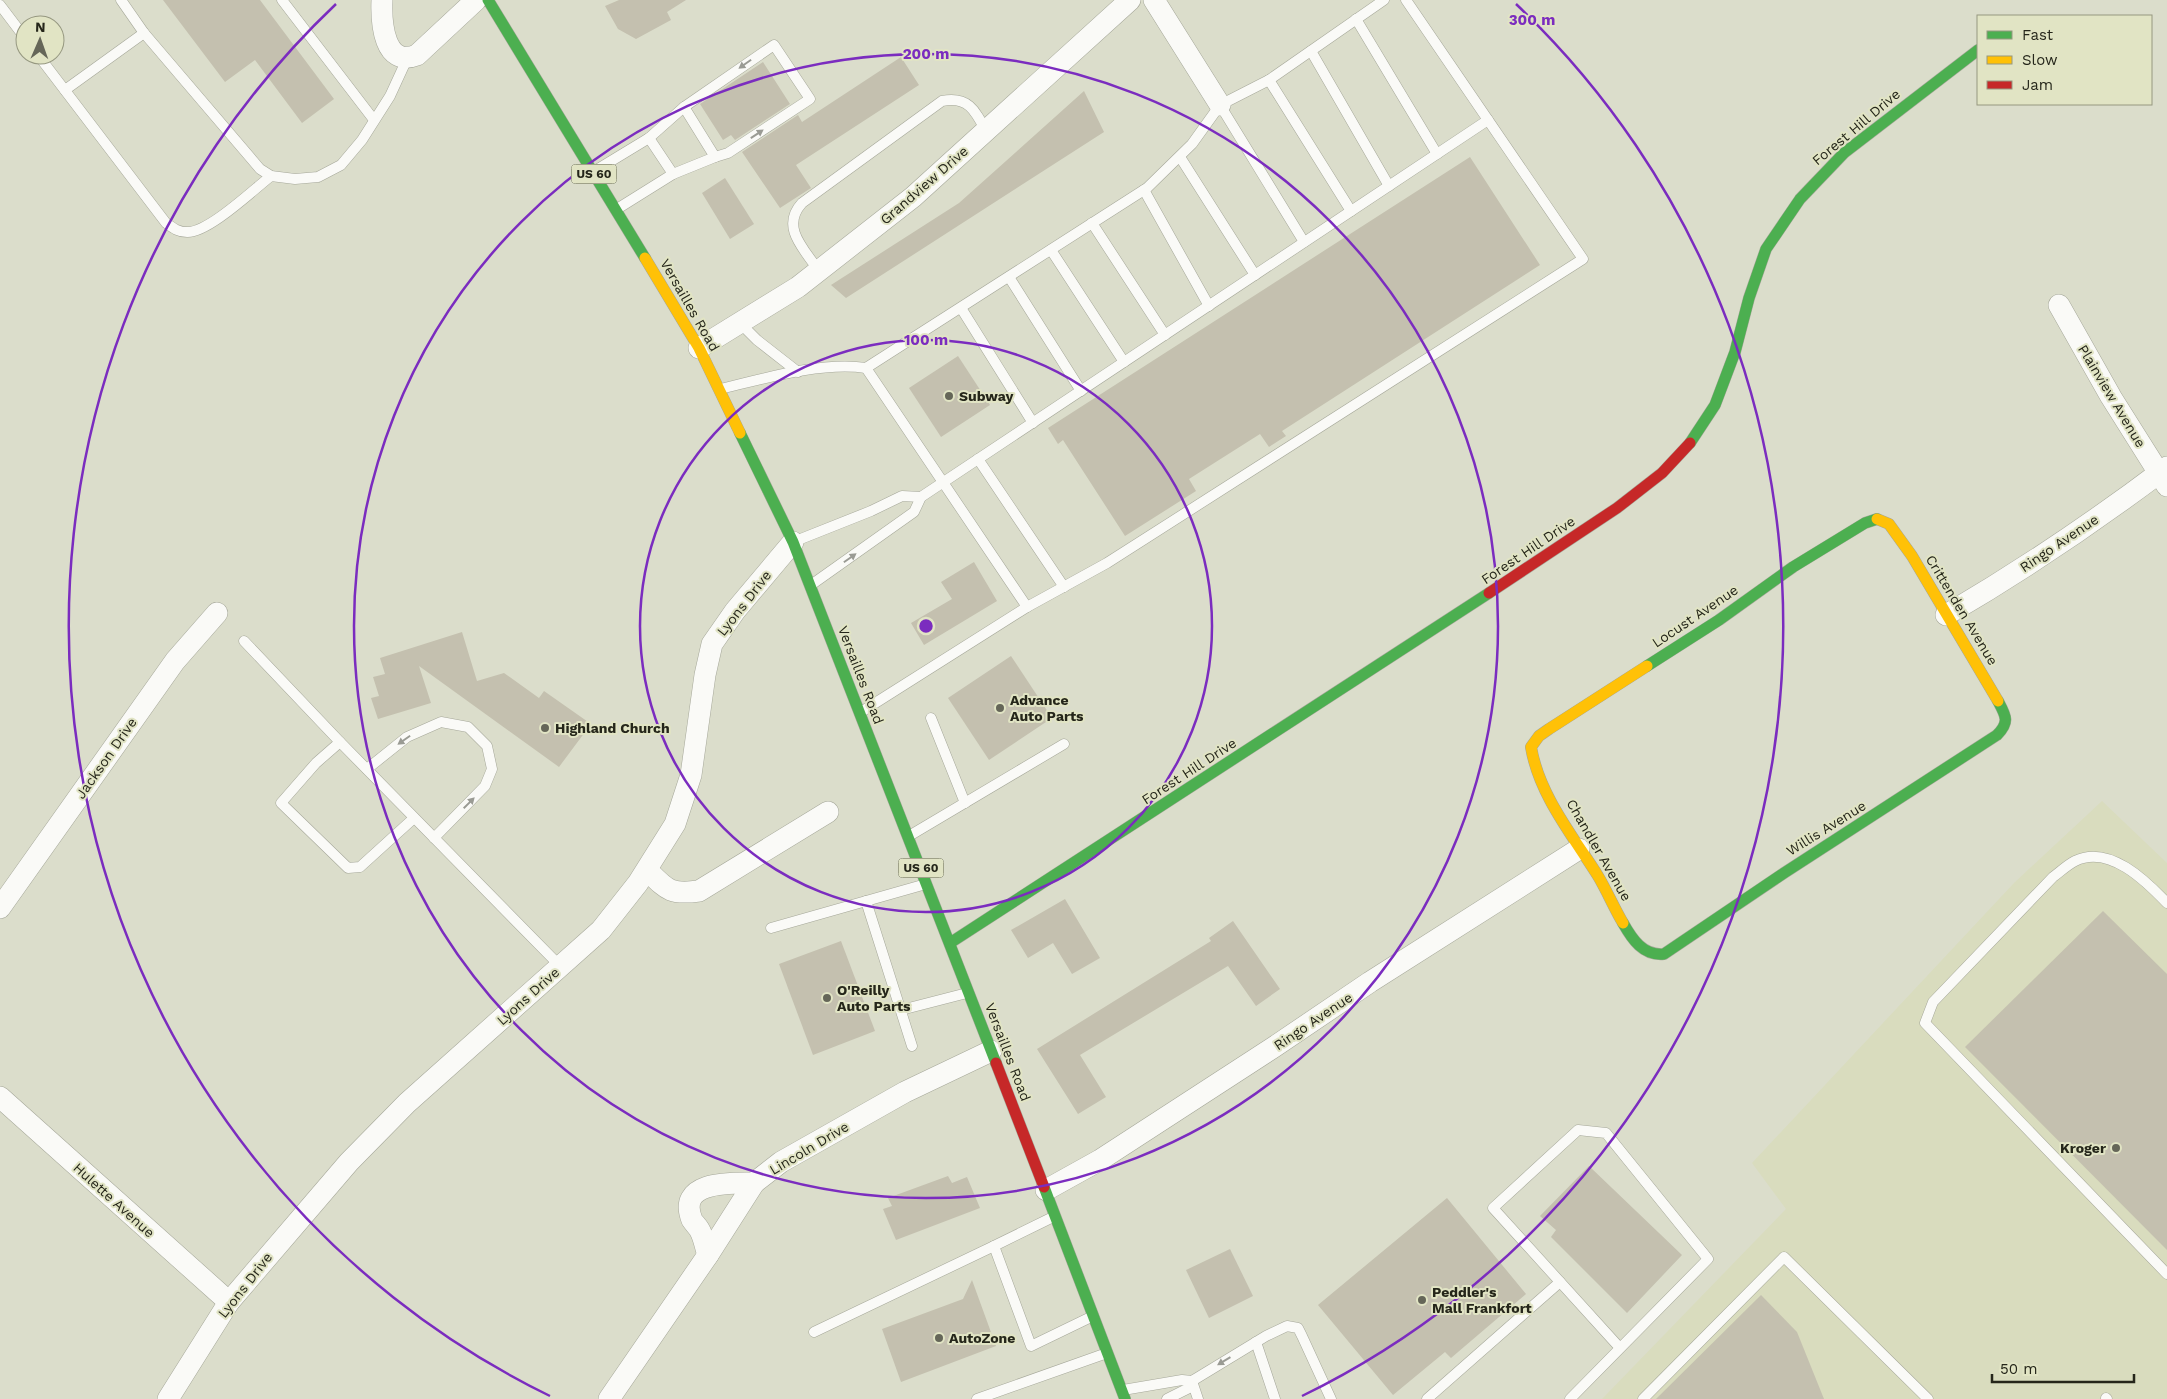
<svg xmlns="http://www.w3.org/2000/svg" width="2167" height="1399" font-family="'Work Sans',sans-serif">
	<rect width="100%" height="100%" fill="#dbddcb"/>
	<polygon fill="#d9dcbe" points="2102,801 2167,863 2167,1399 1602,1399 1786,1209 1752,1163 2014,883"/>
	<g fill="#c4c0af">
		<polygon points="163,0 260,0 334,99 302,123 255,60 225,82"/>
		<polygon points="619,0 686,0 667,12 671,20 636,39 618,29 605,6"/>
		<polygon points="901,57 919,85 796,165 811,188 780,208 742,152 798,115 802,122"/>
		<polygon points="763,62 790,104 735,140 731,135 723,140 700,104"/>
		<polygon points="1084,91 1104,132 846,298 831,285 959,203"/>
		<polygon points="1470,157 1540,265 1282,431 1286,436 1269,447 1260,434 1189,479 1196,491 1125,536 1063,440 1058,444 1048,428"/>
		<polygon points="725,178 754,224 730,239 702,193"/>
		<polygon points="958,356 990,405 941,437 909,388"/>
		<polygon points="974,562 997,601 924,645 911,623 952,599 941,582"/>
		<polygon points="462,632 477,681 504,673 539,698 544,691 591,724 559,767 419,666 431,703 378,719 371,698 379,696 373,677 385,674 380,658"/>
		<polygon points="1011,656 1052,718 989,760 948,698"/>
		<polygon points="1065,899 1100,958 1072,974 1053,943 1028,958 1011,930"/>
		<polygon points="2103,911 2167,974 2167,1250 1965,1047"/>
		<polygon points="1233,921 1280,989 1256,1006 1228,966 1080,1055 1106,1097 1078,1114 1037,1049 1211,941 1209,938"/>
		<polygon points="841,941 875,1031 813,1055 779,964"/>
		<polygon points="1589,1166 1682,1255 1627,1313 1551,1237 1556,1230 1540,1216"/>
		<polygon points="948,1176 952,1183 967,1177 980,1208 896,1240 883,1209 892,1206 888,1198"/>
		<polygon points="1447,1198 1526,1294 1451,1358 1445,1352 1393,1395 1318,1305"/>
		<polygon points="1230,1249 1253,1296 1209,1318 1186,1270"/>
		<polygon points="972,1280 996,1346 901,1382 882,1329 963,1299"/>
		<polygon points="1761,1295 1797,1332 1824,1399 1656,1399"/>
	</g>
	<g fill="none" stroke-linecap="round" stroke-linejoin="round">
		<g stroke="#a5a799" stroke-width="11">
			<g id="lane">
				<polyline points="121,0 144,33 260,169 271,176 295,179 318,177 341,165 362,140 390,96 407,59"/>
				<polyline points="282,0 374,120"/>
				<polyline points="0,5 25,38"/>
				<polyline points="1356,19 1437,154"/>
				<polyline points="1311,51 1389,186"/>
				<path d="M 38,55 L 166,223 C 173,228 178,232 187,232 C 208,233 253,190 271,176"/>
				<polyline points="1269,80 1351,211"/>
				<polyline points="65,90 144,33"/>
				<polyline points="1220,105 1304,242"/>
				<polyline points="684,107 774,45 810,99 728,153 715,157"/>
				<polyline points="649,138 684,107 715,157 673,174"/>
				<polyline points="1180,157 1255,275"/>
				<polyline points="593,172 649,138 673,174 617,209"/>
				<polyline points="1144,190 1209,306"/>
				<polyline points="1092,223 1165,335"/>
				<polyline points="1051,250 1124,362"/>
				<path d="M 819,271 C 804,249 780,227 802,203 L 942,101 C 968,96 975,110 986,131"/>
				<polyline points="1009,277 1081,391"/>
				<polyline points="961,308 1033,423"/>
				<polyline points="740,323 757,340 798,372"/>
				<polyline points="866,368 1147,188 1192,144 1220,105 1269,80 1384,0"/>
				<path d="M 720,389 C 762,379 823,361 866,368 L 1027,607 L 861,712"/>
				<polyline points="978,459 1064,587"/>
				<polyline points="793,542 871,511 902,496 921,497"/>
				<polyline points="811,585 914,512 921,497 1488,120"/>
				<polyline points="1027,607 1107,563 1583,259 1406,0"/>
				<polyline points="244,641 340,742 561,967"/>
				<polyline points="931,718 965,803"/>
				<polyline points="340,742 316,763 281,803 348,868 360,867 414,818"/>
				<polyline points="367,769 407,737 441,722 468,727 487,746 492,769 485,786 434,838"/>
				<polyline points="909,836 1064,744"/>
				<polyline points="866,901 912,1046"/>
				<path d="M 2167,903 C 2146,881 2109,844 2075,861 C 2067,865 2060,872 2053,877 L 1933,1002 L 1925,1023 L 2167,1274"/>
				<polyline points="771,928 926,884"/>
				<polyline points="901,1010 967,993"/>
				<polyline points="1053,1217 994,1246 1031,1346 1093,1316"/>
				<polyline points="814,1332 994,1246"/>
				<polyline points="1256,1342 1275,1399"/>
				<polyline points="1192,1381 1198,1399"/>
				<polyline points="1123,1390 1182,1380 1192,1381 1266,1336 1287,1326 1298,1328 1302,1336 1331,1399"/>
				<polyline points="2106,1398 2107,1399"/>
				<polyline points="977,1399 1107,1353"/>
				<polyline points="1167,1399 1189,1388 1192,1381"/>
				<polyline points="1427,1399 1560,1282"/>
				<polyline points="1570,1399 1708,1259 1606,1133 1578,1130 1493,1208 1620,1348"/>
				<polyline points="1643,1399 1784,1257 1928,1399"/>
			</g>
		</g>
		<g stroke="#a5a799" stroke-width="22">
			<g id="street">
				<path d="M 382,0 C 381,23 384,68 417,55 L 476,0"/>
				<polyline points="1154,0 1220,105"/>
				<polyline points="2059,305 2111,397 2167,486"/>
				<polyline points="699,348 798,287 913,197 1130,0"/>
				<path d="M 1946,615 C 2023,570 2097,520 2167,467"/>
				<path d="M 647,870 C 667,890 670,895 699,891 L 828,812"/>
				<polyline points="0,908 175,661 217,613"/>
				<polyline points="0,1097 229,1302"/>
				<polyline points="1046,1190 1100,1160 1274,1047 1370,982 1579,849"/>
				<path d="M 708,1255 C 705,1247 704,1237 699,1229 C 697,1226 694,1223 692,1220 C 676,1180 732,1183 754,1183"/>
				<polyline points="168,1399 229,1302 349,1162 407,1103 601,930 638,883 675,824 691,775 705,675 712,644 735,611 793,542"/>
				<polyline points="609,1399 708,1255 754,1183 781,1162 905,1092 991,1051"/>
			</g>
		</g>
		<g stroke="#a5a799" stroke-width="12">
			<g id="fast">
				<polyline points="488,0 645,258"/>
				<polyline points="740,433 793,542 996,1063"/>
				<polyline points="1690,443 1715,405 1735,352 1749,298 1766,249 1800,199 1844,153 1978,50"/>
				<polyline points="1647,666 1719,620 1793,567 1865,523 1877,519"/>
				<path d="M 1623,923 C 1632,939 1643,956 1664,954 L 1784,873 L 1997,735 C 2010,722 2006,716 1998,701"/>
				<polyline points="950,943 1489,593"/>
				<polyline points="1044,1187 1125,1399"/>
			</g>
		</g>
		<g stroke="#a5a799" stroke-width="12">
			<g id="slow">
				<polyline points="645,258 699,348 740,433"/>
				<polyline points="1877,519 1889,524 1912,556 1998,701"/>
				<path d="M 1623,923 C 1614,908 1607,891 1598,876 C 1573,836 1539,795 1531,747 L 1539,736 L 1549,729 L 1647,666"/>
			</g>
		</g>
		<g stroke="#a5a799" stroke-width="12">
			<g id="jam">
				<polyline points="1489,593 1617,508 1662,473 1690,443"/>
				<polyline points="996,1063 1044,1187"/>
			</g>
		</g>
		<use href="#lane" stroke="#fafaf7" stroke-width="10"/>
		<use href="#street" stroke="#fafaf7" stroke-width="21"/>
		<use href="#fast" stroke="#4caf50" stroke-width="11"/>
		<use href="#slow" stroke="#ffc107" stroke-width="11"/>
		<use href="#jam" stroke="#c62828" stroke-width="11"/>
	</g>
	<defs><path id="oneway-solid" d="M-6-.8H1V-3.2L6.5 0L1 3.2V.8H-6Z" transform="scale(1.25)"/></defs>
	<g fill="#9a9b94">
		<use href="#oneway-solid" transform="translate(745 64) rotate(145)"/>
		<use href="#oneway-solid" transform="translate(757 134) rotate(-34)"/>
		<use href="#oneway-solid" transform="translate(850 558) rotate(-35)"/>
		<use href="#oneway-solid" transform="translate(404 740) rotate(145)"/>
		<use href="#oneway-solid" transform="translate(469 803) rotate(-45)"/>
		<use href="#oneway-solid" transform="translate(1224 1361) rotate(149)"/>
	</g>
	<g fill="none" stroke="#7b2cbf" stroke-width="2.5">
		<circle cx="926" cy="626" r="286"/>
		<circle cx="926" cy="626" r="572"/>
		<path d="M550 1396A857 857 0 0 1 336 4M1516 4A857 857 0 0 1 1302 1396"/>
	</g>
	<g fill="#656658" stroke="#e1e4c4" stroke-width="2">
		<circle cx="949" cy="396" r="5"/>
		<circle cx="1000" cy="708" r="5"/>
		<circle cx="545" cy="728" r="5"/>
		<circle cx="827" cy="998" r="5"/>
		<circle cx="2116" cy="1148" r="5"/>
		<circle cx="1422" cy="1300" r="5"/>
		<circle cx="939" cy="1338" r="5"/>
	</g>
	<g text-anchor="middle" stroke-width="4" stroke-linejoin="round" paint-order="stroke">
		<g fill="#e1e4c4" stroke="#5d5f4d" stroke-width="1">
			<rect x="571.5" y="164.5" width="45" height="19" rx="4"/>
			<rect x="898.5" y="858.5" width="45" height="19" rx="4"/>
		</g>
		<g font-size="12" font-weight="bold" fill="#25261a">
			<text x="594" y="178">US 60</text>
			<text x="921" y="872">US 60</text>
		</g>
		<g font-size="14" fill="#25261a" stroke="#e1e4c4">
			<text transform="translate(1856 127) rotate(-40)" y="5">Forest Hill Drive</text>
			<text transform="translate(924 185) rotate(-41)" y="5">Grandview Drive</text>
			<text transform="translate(690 305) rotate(60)" y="5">Versailles Road</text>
			<text transform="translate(2112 396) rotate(59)" y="5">Plainview Avenue</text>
			<text transform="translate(2059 543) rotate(-34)" y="5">Ringo Avenue</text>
			<text transform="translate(1528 550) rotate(-34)" y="5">Forest Hill Drive</text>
			<text transform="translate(744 603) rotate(-52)" y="5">Lyons Drive</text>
			<text transform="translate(1962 610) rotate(59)" y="5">Crittenden Avenue</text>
			<text transform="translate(1695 616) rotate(-34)" y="5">Locust Avenue</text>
			<text transform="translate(861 675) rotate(69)" y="5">Versailles Road</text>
			<text transform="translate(106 758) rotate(-55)" y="5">Jackson Drive</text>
			<text transform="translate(1189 771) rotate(-33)" y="5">Forest Hill Drive</text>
			<text transform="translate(1826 828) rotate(-32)" y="5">Willis Avenue</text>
			<text transform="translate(1599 850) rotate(60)" y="5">Chandler Avenue</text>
			<text transform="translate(528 996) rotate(-42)" y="5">Lyons Drive</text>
			<text transform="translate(1313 1021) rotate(-34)" y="5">Ringo Avenue</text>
			<text transform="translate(1008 1052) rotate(69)" y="5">Versailles Road</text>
			<text transform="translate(809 1148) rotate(-31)" y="5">Lincoln Drive</text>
			<text transform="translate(114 1200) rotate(42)" y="5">Hulette Avenue</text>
			<text transform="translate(245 1285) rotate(-52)" y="5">Lyons Drive</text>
		</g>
		<g font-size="14" font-weight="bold" fill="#25261a" stroke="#e1e4c4" text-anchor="start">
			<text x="959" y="401">Subway</text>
			<text x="1010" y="705">Advance<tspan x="1010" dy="16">Auto Parts</tspan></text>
			<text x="555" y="733">Highland Church</text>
			<text x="837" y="995">O'Reilly<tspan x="837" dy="16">Auto Parts</tspan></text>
			<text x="2106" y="1153" text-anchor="end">Kroger</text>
			<text x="1432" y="1297">Peddler's<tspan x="1432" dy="16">Mall Frankfort</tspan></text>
			<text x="949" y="1343">AutoZone</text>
		</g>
	</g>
	<circle cx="926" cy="626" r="8" fill="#7b2cbf" stroke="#e1e4c4" stroke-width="2.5"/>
	<g font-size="15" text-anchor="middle" font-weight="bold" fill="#7b2cbf" stroke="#e1e4c4" stroke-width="4" stroke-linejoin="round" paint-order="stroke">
		<text x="1532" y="25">300 m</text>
		<text x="926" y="59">200 m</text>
		<text x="926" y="345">100 m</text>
	</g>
	<rect x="1977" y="15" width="175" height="90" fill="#e1e4c4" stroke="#969880"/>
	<rect x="1987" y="31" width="25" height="8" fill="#4caf50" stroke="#969880"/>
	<text x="2022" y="40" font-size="15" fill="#25261a">Fast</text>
	<rect x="1987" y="56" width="25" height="8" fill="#ffc107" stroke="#969880"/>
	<text x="2022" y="65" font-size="15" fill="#25261a">Slow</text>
	<rect x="1987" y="81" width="25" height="8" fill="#c62828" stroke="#969880"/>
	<text x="2022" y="90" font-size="15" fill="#25261a">Jam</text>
	<g transform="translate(40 40) rotate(2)"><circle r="24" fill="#e1e4c4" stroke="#969880"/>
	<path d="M0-4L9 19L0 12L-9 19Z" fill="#656658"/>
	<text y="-8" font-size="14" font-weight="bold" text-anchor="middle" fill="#25261a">N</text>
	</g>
	<path d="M1992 1374v8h142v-8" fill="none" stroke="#25261a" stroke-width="2.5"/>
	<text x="2000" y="1374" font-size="15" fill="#25261a" stroke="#e1e4c4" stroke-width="4" paint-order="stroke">50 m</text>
</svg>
